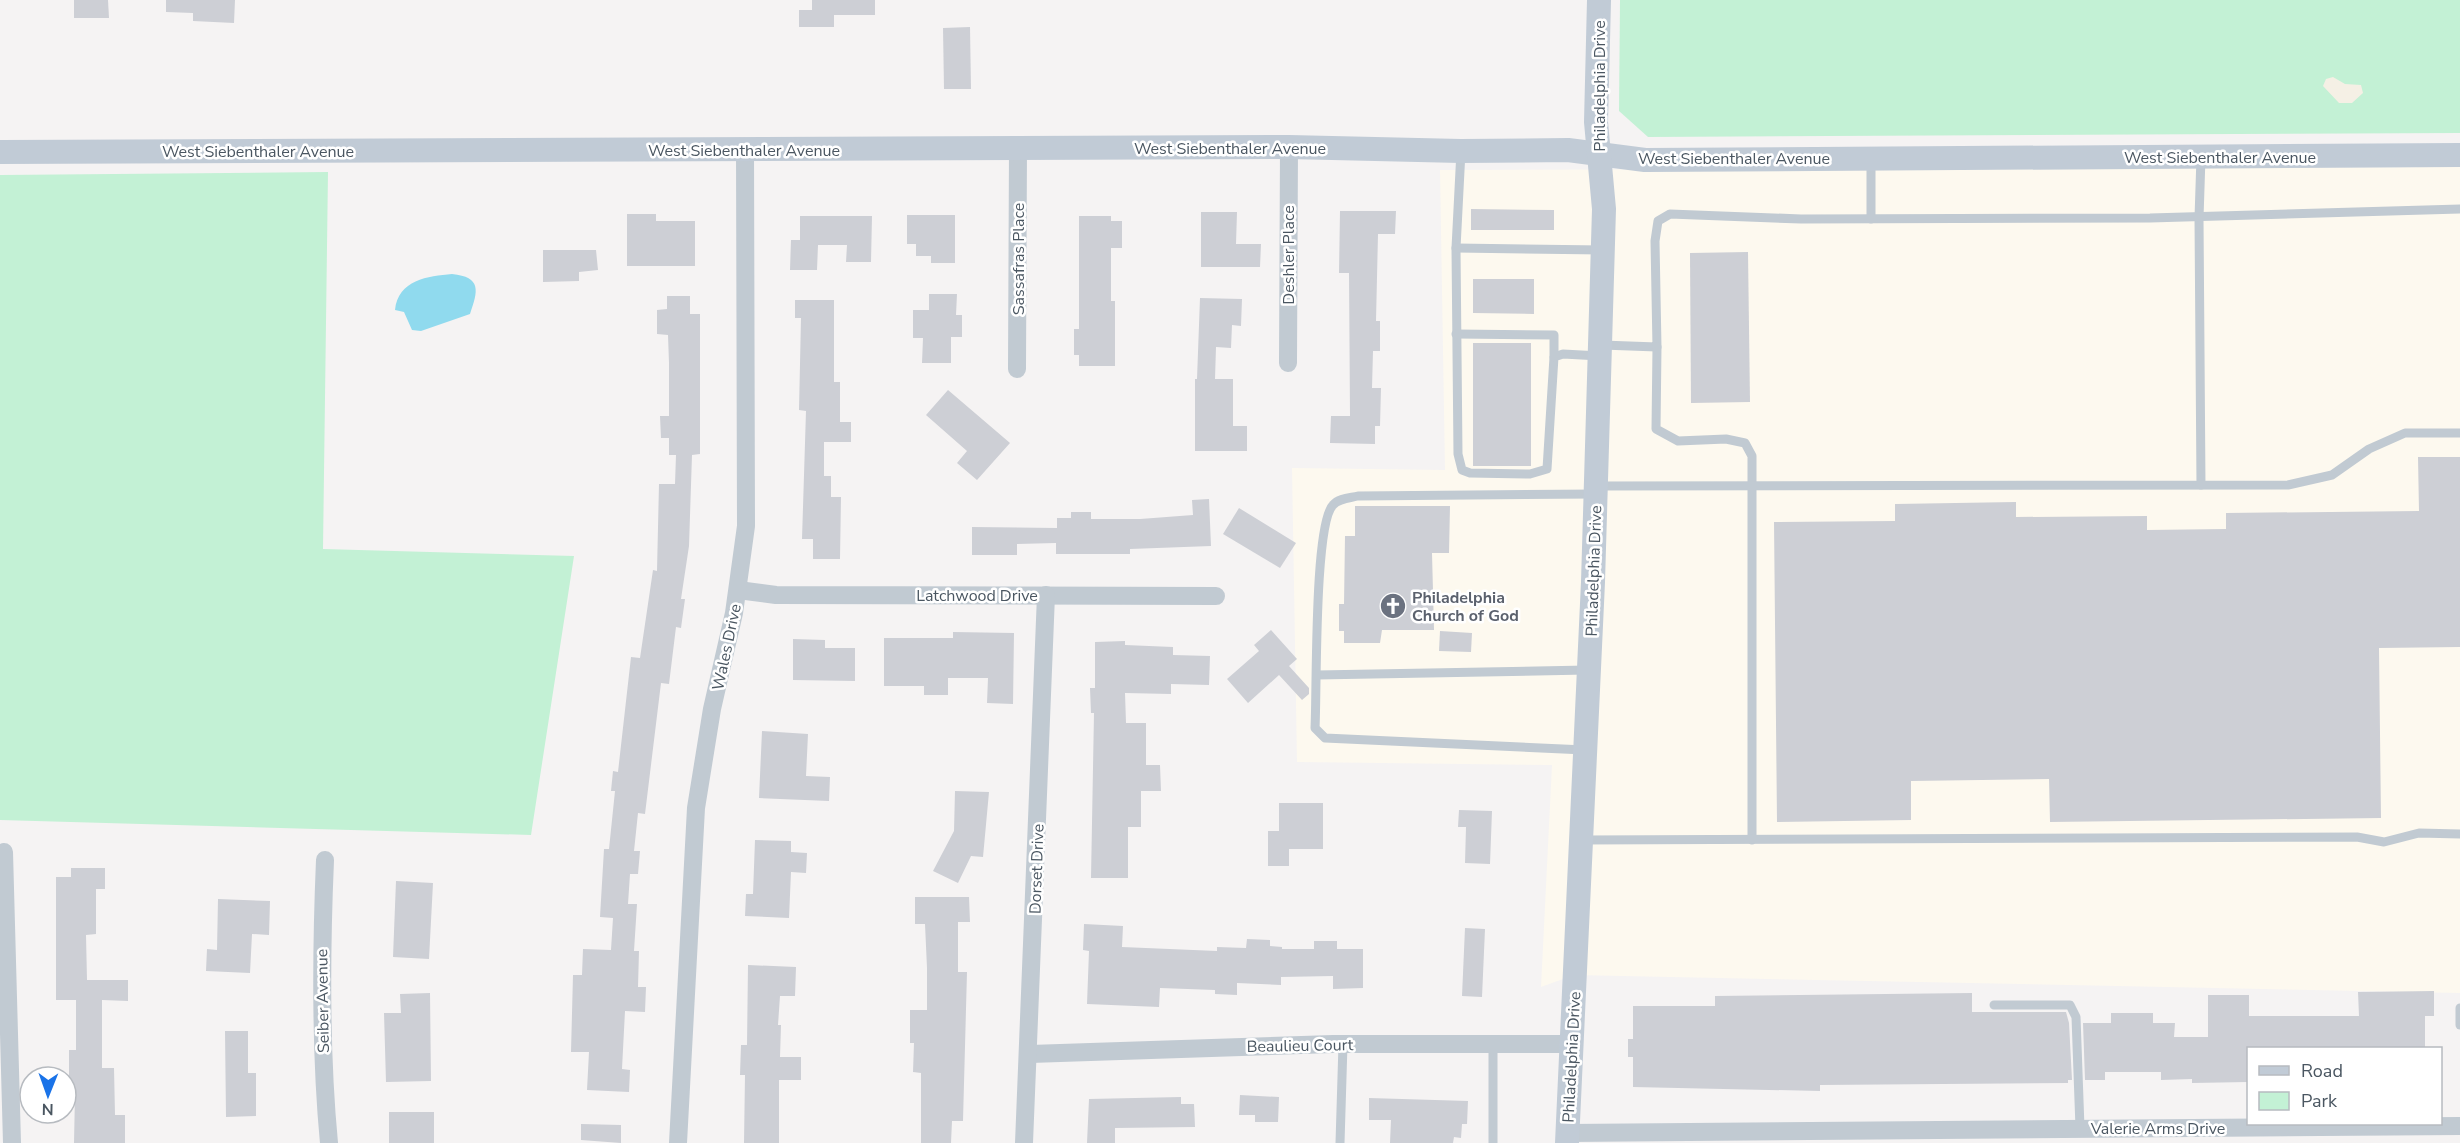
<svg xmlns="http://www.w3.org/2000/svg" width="2460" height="1143" font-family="'Nunito Sans',sans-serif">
	<rect width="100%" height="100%" fill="#f5f3f3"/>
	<polygon fill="#fdf9ef" points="2460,167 2460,993 1574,975 1541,987 1552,765 1297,762 1292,468 1445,470 1440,170"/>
	<g fill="#c3f1d5">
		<polygon points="1620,0 2460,0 2460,133 1648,137 1619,111"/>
		<polygon points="328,172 323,549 574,556 531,835 0,820 0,175"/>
	</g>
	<polygon fill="#f5f0e5" points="2333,77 2345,84 2361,85 2363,93 2352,103 2339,103 2323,86 2326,79"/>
	<path fill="#90daee" d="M 452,274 C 482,277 478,291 470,314 L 421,331 L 412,330 L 404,312 L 395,310 C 398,280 428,276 452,274 Z"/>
	<g fill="#cdcfd5">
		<polygon points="74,0 108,0 109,18 74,18"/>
		<polygon points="166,0 235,0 234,23 193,21 193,13 166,12"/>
		<polygon points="812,0 875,0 875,15 834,15 834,27 799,27 799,10 812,10"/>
		<polygon points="970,27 971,89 944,89 943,28"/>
		<polygon points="1471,209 1554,210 1554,230 1471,230"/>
		<polygon points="1340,211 1396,211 1395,234 1378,234 1376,321 1380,321 1380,351 1373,351 1372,388 1381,388 1380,426 1375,426 1375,444 1330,443 1331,416 1350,416 1349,273 1339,273"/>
		<polygon points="1201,212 1237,212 1236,244 1261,244 1260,267 1201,267"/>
		<polygon points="627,214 656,214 656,221 695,221 695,266 627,266"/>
		<polygon points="907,215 955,215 955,263 931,263 931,256 916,256 916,244 907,244"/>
		<polygon points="800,216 872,216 871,262 846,262 847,245 818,245 817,270 790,270 791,240 800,240"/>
		<polygon points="1079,216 1111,216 1111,221 1122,221 1122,248 1111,248 1111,301 1115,301 1115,366 1079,366 1079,355 1074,355 1074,329 1079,329"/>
		<polygon points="543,250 596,250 598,270 579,272 579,281 543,282"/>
		<polygon points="1748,252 1750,402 1691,403 1690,253"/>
		<polygon points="1473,279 1534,279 1534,314 1473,313"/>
		<polygon points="929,294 957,294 956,315 962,315 962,337 951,337 951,363 922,363 923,338 913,338 913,310 929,310"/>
		<polygon points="667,296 690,296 690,314 700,314 700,454 692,455 689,546 681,599 685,599 681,628 676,627 669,684 661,683 645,814 638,813 634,851 640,851 638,874 630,874 628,904 637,904 634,951 639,951 638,987 646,987 645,1012 625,1011 622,1069 630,1070 629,1092 587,1090 589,1052 571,1052 573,975 582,975 583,949 611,950 613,918 600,917 604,849 609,849 615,791 611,791 613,771 618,772 631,657 640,658 653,570 657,571 659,484 675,484 676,455 669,455 669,438 661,438 660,416 669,416 669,363 668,335 657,334 657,310 667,309"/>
		<polygon points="1200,298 1242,299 1241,326 1232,325 1231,348 1216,347 1215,379 1233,379 1233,426 1247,426 1247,451 1195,451 1195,379 1197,379"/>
		<polygon points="795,300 834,300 834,382 840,382 840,422 851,422 851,442 824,442 824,476 831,476 831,497 841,497 840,559 813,559 813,539 802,539 806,411 799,410 801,318 795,318"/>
		<rect x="1473" y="343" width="58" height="123"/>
		<polygon points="948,390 1010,443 977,480 957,463 967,451 926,415"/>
		<polygon points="2418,457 2460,457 2460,647 2379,648 2381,818 2050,822 2049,779 1911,781 1911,820 1777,822 1774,522 1895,521 1895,504 2016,502 2016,517 2147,516 2147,530 2226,529 2226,513 2419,511"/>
		<polygon points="1209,499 1211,546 1130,549 1130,554 1056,554 1056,543 1017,544 1017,555 972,555 972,527 1057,528 1057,518 1071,518 1071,512 1091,512 1091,519 1140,519 1193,515 1192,500"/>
		<polygon points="1355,506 1450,506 1449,553 1432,553 1434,630 1382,630 1380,643 1344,643 1344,631 1339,631 1339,604 1344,604 1345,536 1355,536"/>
		<polygon points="1239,508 1296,543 1280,568 1223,534"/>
		<polygon points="1271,630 1297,659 1289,666 1309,688 1309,694 1302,700 1279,675 1248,703 1227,679 1259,651 1254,645"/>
		<polygon points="1440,631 1472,633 1471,652 1439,651"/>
		<polygon points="953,632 1014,633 1013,704 987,703 988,678 948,678 948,695 924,695 924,686 884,686 884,638 953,638"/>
		<polygon points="793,639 825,640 825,648 855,648 855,681 793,680"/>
		<polygon points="1125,641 1125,645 1173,647 1173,655 1210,656 1209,685 1171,684 1171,694 1125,693 1126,723 1146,723 1146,765 1160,765 1161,791 1141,791 1141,827 1128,827 1128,878 1091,878 1094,713 1091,713 1090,688 1095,688 1095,642"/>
		<polygon points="762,731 808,734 806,776 830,777 829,801 759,798"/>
		<polygon points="955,791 989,792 983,857 971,856 958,883 933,871 954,831"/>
		<polygon points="1279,803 1323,803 1323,849 1289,849 1289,866 1268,866 1268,831 1279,831"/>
		<polygon points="1459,810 1492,811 1490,864 1465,863 1466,827 1458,827"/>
		<polygon points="755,840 791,841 791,852 807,853 806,873 791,872 789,918 745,916 746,894 753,894"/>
		<polygon points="71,868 105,868 105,889 96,889 96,934 86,935 87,980 128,980 128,1001 102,1000 102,1068 114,1068 115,1115 125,1115 125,1143 74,1143 75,1094 69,1094 69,1050 76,1050 76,1000 56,1000 56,877 71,877"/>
		<polygon points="396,881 433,883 429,959 393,957"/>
		<polygon points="915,897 969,897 970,922 958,922 958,972 967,972 963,1121 952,1121 951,1143 921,1143 921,1073 913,1072 914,1043 910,1043 910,1010 927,1010 927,968 925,924 915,924"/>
		<polygon points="218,899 270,901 269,935 252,934 250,973 206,971 207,949 217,950"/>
		<polygon points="1084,924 1123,926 1122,947 1217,951 1217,947 1246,948 1247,939 1270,940 1270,946 1282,947 1282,949 1314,949 1314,941 1337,941 1337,949 1363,949 1363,988 1333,989 1333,976 1281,977 1281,985 1237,983 1237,995 1215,994 1215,990 1160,988 1159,1007 1087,1004 1089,951 1083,950"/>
		<polygon points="1465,928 1485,929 1482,997 1462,996"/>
		<polygon points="748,965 796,967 795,996 780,996 778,1025 781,1025 780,1057 801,1057 801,1080 779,1080 779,1143 744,1143 745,1075 740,1075 741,1045 747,1045"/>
		<polygon points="2434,991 2434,1016 2425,1016 2425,1048 2248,1048 2248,1082 2192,1083 2192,1079 2161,1080 2161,1072 2105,1072 2105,1080 2085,1080 2083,1023 2111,1023 2111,1013 2153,1013 2153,1023 2175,1023 2174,1037 2208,1037 2208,995 2249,995 2249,1016 2359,1016 2358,992"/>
		<polygon points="430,993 431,1081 386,1082 384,1013 401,1013 400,994"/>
		<polygon points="1972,993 1972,1012 2066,1012 2069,1023 2072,1080 2068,1080 2068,1083 1820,1085 1820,1091 1633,1087 1633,1057 1628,1057 1628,1039 1633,1039 1633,1006 1715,1006 1715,996"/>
		<polygon points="225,1031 248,1031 248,1073 256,1073 256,1116 226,1117"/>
		<polygon points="1240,1095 1279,1097 1278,1122 1255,1122 1255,1115 1239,1115"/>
		<polygon points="1181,1097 1181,1104 1194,1104 1195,1127 1115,1128 1115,1143 1087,1143 1089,1099"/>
		<polygon points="1369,1098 1468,1101 1467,1124 1462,1124 1461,1138 1454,1137 1453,1143 1390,1143 1391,1120 1369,1120"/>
		<rect x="389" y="1112" width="45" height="31"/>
		<polygon points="581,1124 621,1125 621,1143 581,1140"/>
	</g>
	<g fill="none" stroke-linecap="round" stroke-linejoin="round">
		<g stroke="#c1cad2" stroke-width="9">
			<polyline points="1461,151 1456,248 1458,454 1462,470 1470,473 1530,474 1547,469 1554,357 1563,354 1600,356"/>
			<polyline points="2201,157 2199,218 2201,485"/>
			<polyline points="1871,219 1871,158"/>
			<polyline points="1456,248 1603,250"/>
			<polyline points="1456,334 1554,335 1554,357"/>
			<polyline points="1602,345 1657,347 1655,241 1658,221 1670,214 1801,219 2150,218 2460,209"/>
			<polyline points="1657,347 1656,429 1678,441 1726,439 1745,443 1752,456 1752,840"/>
			<polyline points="1596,486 2288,485 2332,475 2369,449 2405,433 2460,433"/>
			<polyline points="1317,675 1587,670"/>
			<path d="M 1585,750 L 1325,738 L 1315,728 C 1317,692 1314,524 1333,505 C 1339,498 1350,498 1358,496 L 1596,494"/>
			<polyline points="1583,840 2357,837 2384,842 2419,833 2460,834"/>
			<polyline points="1994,1005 2070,1005 2076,1017 2080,1128"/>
			<polyline points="2460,1008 2460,1025"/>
			<polyline points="1340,1143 1343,1044"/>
			<polyline points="1493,1143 1493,1044"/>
		</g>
		<g stroke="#c1cad2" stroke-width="18">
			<polyline points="1288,363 1289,147"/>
			<polyline points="1017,369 1018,148"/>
			<polyline points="738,590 776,595 1216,596"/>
			<polyline points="4,852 12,1143"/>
			<path d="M 325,860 C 321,954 320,1049 329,1143"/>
			<polyline points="1030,1054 1333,1044 1571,1044"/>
			<polyline points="1567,1133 2460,1126"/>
			<polyline points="678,1143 696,808 712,709 734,613 746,526 745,149"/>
			<polyline points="1024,1143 1046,595"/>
		</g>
		<g stroke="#c1cbd6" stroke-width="24">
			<polyline points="0,152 1289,147 1461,151 1568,150 1645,160 2460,155"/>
			<polyline points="1567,1143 1593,582 1604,209 1596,122 1599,0"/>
		</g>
	</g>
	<defs>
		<g id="church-disc" transform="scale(1.35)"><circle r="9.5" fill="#6b7280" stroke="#fff"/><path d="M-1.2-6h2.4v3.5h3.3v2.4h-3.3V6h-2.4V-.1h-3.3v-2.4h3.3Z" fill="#fff"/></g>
	</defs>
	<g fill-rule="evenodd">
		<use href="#church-disc" x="1393" y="606"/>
	</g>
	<g text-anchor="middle" stroke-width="5" stroke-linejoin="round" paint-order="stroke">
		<g font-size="16" fill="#4a5661" stroke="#fff">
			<text transform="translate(1599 86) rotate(-90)" y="6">Philadelphia Drive</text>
			<text x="1230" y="154">West Siebenthaler Avenue</text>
			<text x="744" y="156">West Siebenthaler Avenue</text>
			<text x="258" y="157">West Siebenthaler Avenue</text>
			<text x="2220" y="163">West Siebenthaler Avenue</text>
			<text x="1734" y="164">West Siebenthaler Avenue</text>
			<text transform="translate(1288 255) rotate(-90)" y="6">Deshler Place</text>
			<text transform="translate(1018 259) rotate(-90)" y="6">Sassafras Place</text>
			<text transform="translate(1593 571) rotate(-88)" y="6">Philadelphia Drive</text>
			<text x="977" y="601">Latchwood Drive</text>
			<text transform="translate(726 647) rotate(-78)" y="6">Wales Drive</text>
			<text transform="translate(1036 869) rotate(-88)" y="6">Dorset Drive</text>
			<text transform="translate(322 1001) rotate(-91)" y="6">Seiber Avenue</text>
			<text transform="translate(1300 1045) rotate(-1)" y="6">Beaulieu Court</text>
			<text transform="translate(1571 1057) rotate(-87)" y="6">Philadelphia Drive</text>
			<text x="2158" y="1134">Valerie Arms Drive</text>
		</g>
		<g font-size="16" font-weight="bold" fill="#5b616d" stroke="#fff" text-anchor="start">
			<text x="1412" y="603">Philadelphia<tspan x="1412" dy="18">Church of God</tspan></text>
		</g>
	</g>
	<rect x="2247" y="1047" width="195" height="78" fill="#ffffff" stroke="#b7bbc0" stroke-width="1.5"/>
	<rect x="2259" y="1066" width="30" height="9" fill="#c1cbd6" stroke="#b7bbc0" stroke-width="1.5"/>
	<text x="2301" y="1077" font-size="18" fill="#4a5661">Road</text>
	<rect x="2259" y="1092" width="30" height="18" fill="#c3f1d5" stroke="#b7bbc0" stroke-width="1.5"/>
	<text x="2301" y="1107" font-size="18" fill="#4a5661">Park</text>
	<g transform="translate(48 1095) rotate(181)"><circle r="28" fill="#ffffff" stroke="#b7bbc0" stroke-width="1.5"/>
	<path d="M0-4.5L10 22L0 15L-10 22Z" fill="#1a73e8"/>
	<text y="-9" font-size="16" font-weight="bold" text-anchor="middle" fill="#4a5661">N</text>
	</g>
</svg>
